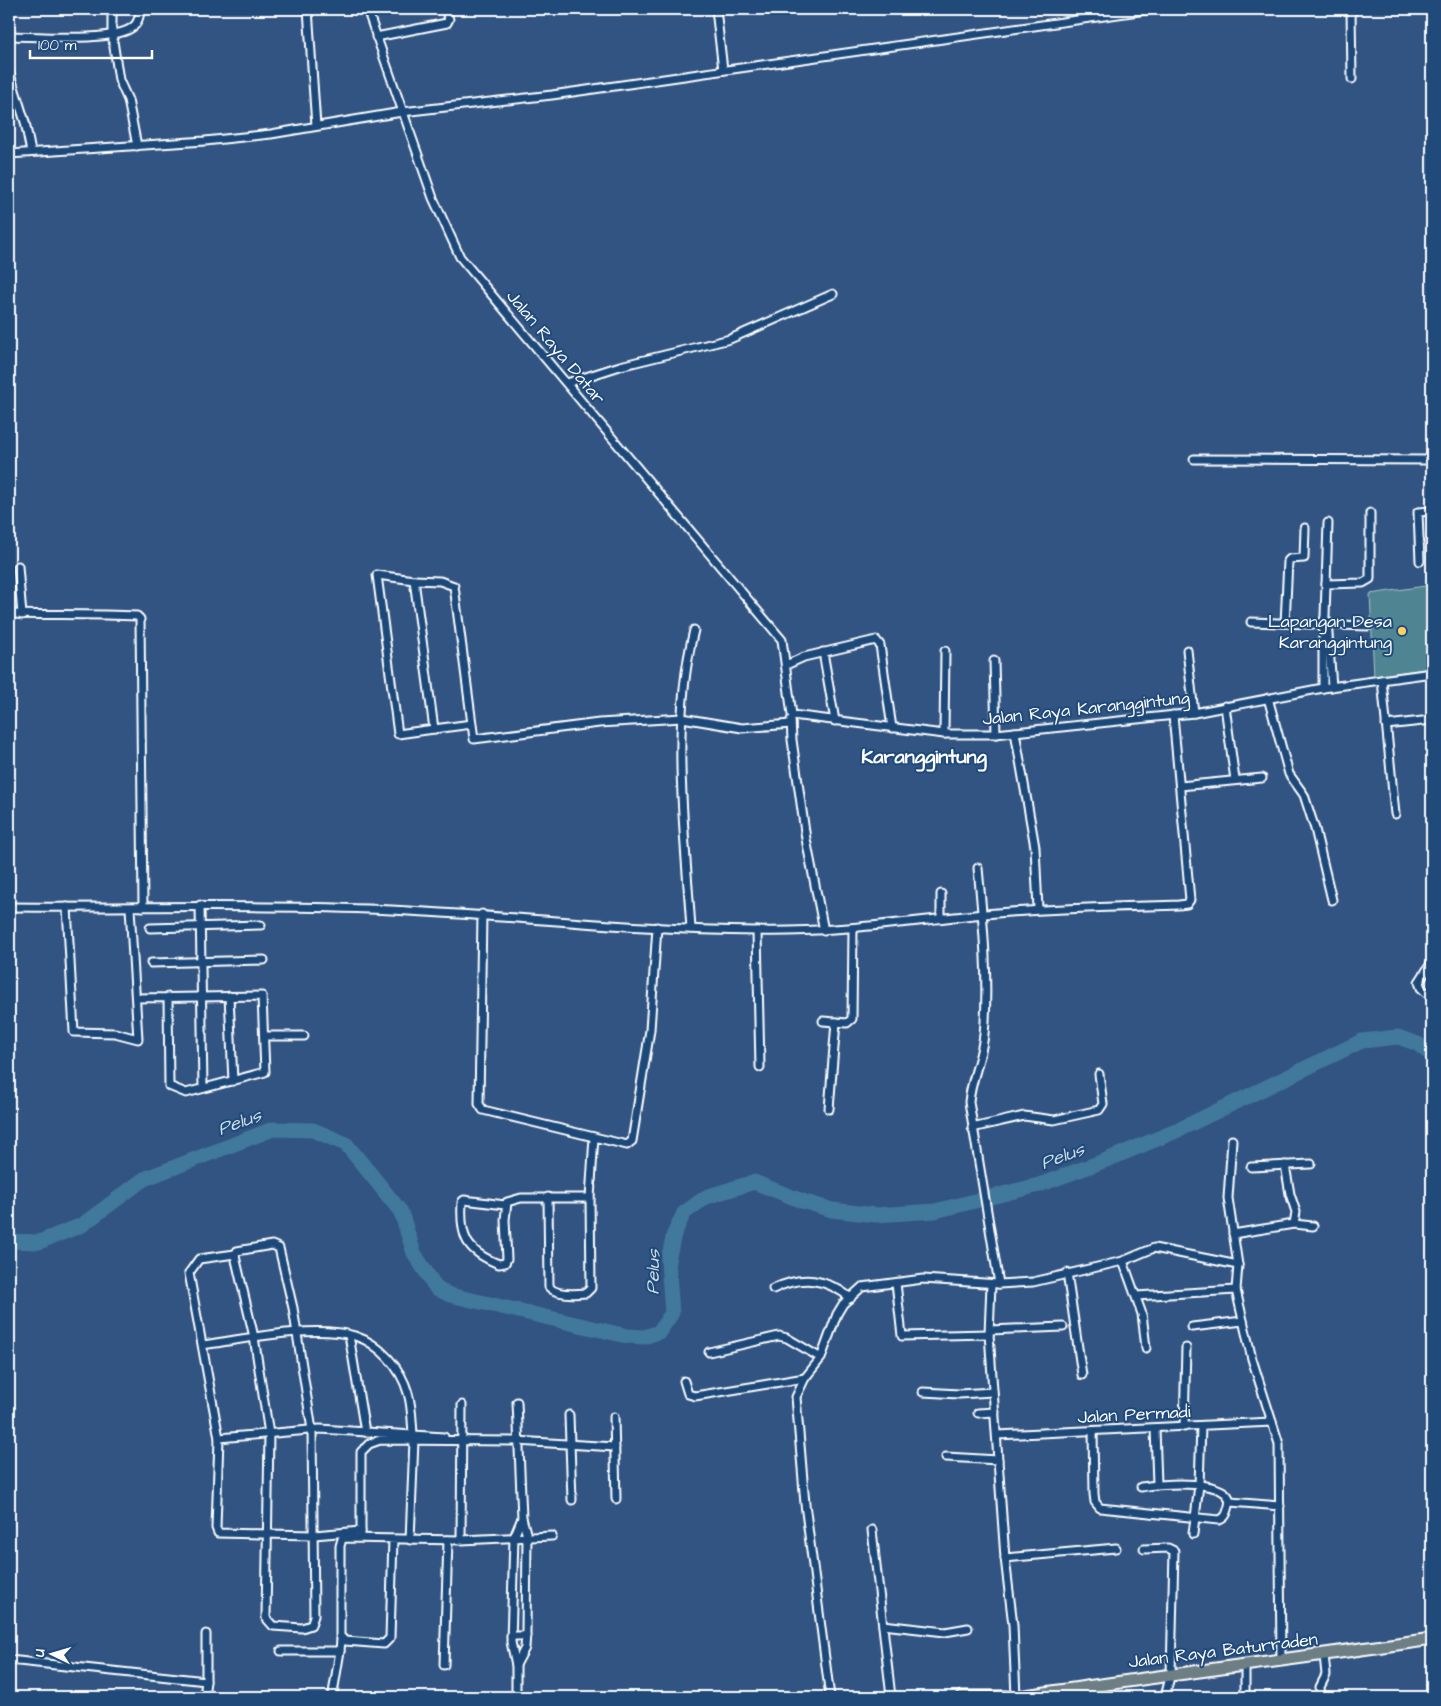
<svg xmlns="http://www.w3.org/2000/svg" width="1441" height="1706" font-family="'Architects Daughter',sans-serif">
	<rect width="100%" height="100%" fill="#325482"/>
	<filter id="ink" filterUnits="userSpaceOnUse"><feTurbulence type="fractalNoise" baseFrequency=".02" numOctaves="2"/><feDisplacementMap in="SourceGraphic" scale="10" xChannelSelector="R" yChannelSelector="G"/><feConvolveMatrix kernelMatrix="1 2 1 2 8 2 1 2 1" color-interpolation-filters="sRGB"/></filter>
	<g filter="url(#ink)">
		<polygon fill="#508592" stroke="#a8c2c8" points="1432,585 1432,668 1374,676 1370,594"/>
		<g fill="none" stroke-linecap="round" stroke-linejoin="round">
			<polyline stroke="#41799c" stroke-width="15" points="9,1241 39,1242 82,1225 144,1179 273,1129 313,1130 346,1144 373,1177 401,1212 414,1253 436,1288 450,1295 627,1336 644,1337 659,1332 672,1313 668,1260 674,1234 684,1213 706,1197 754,1182 802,1201 832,1210 876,1215 935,1211 1039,1185 1109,1159 1176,1131 1362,1041 1398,1037 1418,1044 1432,1055"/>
			<g stroke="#fff" stroke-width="11">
				<g id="minor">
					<polyline points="112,9 112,34 119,80 128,100 137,146"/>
					<polyline points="308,9 316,126"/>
					<polyline points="367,9 433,198 460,257 782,640 792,715 944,734 996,734 1194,713 1323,688 1432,673"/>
					<polyline points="716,9 723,70"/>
					<polyline points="1351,9 1352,79"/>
					<path d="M 9,36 C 34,36 116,43 134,26 C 139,22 139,15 141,9"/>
					<polyline points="376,37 447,23 449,19 445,9"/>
					<polyline points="9,71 25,122 31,152"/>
					<polyline points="9,154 205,141 271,134 402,112 552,95 1153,9"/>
					<polyline points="567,383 620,366 730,339 833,294"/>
					<polyline points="1194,459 1432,460"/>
					<polyline points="1420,561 1418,512 1432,511"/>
					<polyline points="18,566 22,615"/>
					<polyline points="414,580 377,575 398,734 434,729"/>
					<polyline points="1326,584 1363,583 1370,579 1370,513"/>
					<path d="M 9,614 C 51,615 94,614 137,616 L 140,619 L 143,907"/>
					<polyline points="1327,621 1332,687"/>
					<polyline points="1251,622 1368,626"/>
					<polyline points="1285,623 1288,561 1290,559 1304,558 1305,528"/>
					<polyline points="1187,650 1194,713"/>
					<polyline points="823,652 835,721"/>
					<polyline points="994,661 996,734"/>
					<polyline points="786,665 804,657 876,640 880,645 892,728"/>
					<polyline points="1382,680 1395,814"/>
					<polyline points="1323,688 1323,625 1325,616 1328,523"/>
					<polyline points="1268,698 1289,774 1304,795 1315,829 1332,900"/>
					<polyline points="1225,706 1235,780"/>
					<polyline points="791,720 792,740 806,839 824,931"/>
					<polyline points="472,724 434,729 414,580 440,581 454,586 472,724 474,739 599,723 682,718 742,728 791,724"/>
					<polyline points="1386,725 1432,720"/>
					<polyline points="1015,732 1035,847 1038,909"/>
					<polyline points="944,734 945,651"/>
					<polyline points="1180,786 1262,778"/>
					<path d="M 978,868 C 983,920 989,983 984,1034 C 982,1058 971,1079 969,1102 L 999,1284"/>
					<polyline points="941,894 941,918"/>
					<polyline points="200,905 203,1088"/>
					<path d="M 9,907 C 129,908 248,904 368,909 C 497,914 627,930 756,931 C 833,933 909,921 985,914 C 1050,908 1114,907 1179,905 L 1187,904 L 1190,900 L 1173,715"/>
					<polyline points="67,907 74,1032 115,1033 138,1039 130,908"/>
					<polyline points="482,914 479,1104 483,1110 594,1137"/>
					<polyline points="150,928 261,925"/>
					<path d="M 691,929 C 685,831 670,727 694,630"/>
					<polyline points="757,931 760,1067"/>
					<polyline points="1432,962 1419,982 1421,988 1432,998"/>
					<polyline points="151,963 264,960"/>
					<polyline points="229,996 233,1081"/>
					<polyline points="136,998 262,996 265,1072 186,1093 169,1086 168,997"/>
					<polyline points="823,1021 847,1023 852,1019 853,928"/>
					<polyline points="264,1036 304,1036"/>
					<polyline points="829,1109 836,1022"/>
					<polyline points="972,1128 1024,1116 1054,1120 1099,1110 1103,1104 1099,1074"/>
					<polyline points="1232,1140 1228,1198 1238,1265 1236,1290 1252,1359 1279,1444 1281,1660"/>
					<polyline points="1285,1165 1290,1194 1296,1212 1294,1224"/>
					<polyline points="1251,1167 1311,1164"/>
					<path d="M 548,1197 L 549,1287 C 556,1295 576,1294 586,1293 L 591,1288 L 590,1198 L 594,1137 L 627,1145 L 632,1141 L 650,1030 L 657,927"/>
					<path d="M 505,1205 L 464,1200 L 462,1202 C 460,1236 465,1251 499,1264 L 505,1263 L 507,1259 L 505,1220 L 507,1202 L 521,1198 L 590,1198"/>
					<polyline points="1233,1234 1294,1224 1313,1226"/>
					<polygon points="272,1245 279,1248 293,1308 312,1430 314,1616 311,1625 302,1628 273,1626 266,1618 269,1434 254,1337 235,1256 237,1251"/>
					<polyline points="235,1254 199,1259 189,1273 219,1438 216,1528 218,1533 314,1535 361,1531"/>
					<polyline points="1123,1261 1142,1314 1146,1348"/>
					<polyline points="1067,1273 1082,1375"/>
					<polyline points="896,1283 902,1336 989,1334"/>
					<polyline points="991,1284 989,1334 1005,1558 1013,1625 1016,1697"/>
					<path d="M 773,1289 C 803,1275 825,1278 851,1298"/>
					<polyline points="1136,1296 1236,1290"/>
					<polyline points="1192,1327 1243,1321"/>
					<polyline points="990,1330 1063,1327"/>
					<polyline points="349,1335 365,1432"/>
					<path d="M 203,1345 C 244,1339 315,1324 355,1336 C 380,1344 401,1368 408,1393 C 412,1406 412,1421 413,1435"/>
					<polyline points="709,1352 779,1336 787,1338 821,1358"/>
					<polyline points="684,1381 688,1394 695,1396 805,1378"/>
					<polyline points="923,1392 959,1394 993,1392"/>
					<polyline points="978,1413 995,1412"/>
					<polyline points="569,1415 572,1500"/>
					<polyline points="614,1417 616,1499"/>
					<polyline points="1184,1427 1186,1348"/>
					<polyline points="1155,1428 1157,1484"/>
					<path d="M 1093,1431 L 1094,1494 L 1095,1502 L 1100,1508 L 1219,1520 C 1226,1518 1227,1513 1229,1506 C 1237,1477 1158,1484 1141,1487"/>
					<polyline points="997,1435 1272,1422"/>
					<polyline points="219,1438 320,1429 444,1437"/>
					<polyline points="946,1457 998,1460"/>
					<polyline points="1230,1502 1280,1506"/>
					<polyline points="872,1530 891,1697"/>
					<polyline points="361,1534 361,1452 369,1444 380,1440 517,1441 615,1447"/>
					<polyline points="1193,1534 1199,1485 1201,1426"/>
					<polyline points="393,1539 390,1638 384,1644 345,1641 340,1636 340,1546 342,1539 346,1538 461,1540 552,1536"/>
					<polyline points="410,1540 414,1440"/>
					<polyline points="461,1540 462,1405"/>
					<polyline points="1144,1549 1168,1548 1174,1551 1171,1673 1165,1697"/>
					<polyline points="1005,1558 1116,1548"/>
					<polyline points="883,1625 945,1632 968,1628"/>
					<polyline points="206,1634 206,1681"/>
					<polyline points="511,1636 526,1636"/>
					<polyline points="281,1651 340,1651 341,1639"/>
					<polyline points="9,1660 206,1681 204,1697"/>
					<polyline points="444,1665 448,1540"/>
					<polyline points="516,1665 525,1648 526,1633 527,1536 522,1518 517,1402"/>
					<polyline points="333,1693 340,1651"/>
					<polyline points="516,1697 516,1665 511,1642 514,1537 522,1518"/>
					<polyline points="830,1697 805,1504 796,1397 805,1378 821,1358 837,1314 843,1304 862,1287 923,1279 999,1284 1033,1282 1123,1261 1154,1248 1238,1265"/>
					<polyline points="1245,1697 1245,1664"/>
					<polyline points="1321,1697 1320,1687 1326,1675 1324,1655"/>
				</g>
			</g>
			<g stroke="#fff" stroke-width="15">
				<g id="primary">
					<polyline points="962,1697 1007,1697"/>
					<path d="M 1018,1697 C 1156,1676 1294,1659 1432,1639"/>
				</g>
			</g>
			<use href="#minor" stroke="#1f4a7a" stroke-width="7"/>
			<use href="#primary" stroke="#6d7e84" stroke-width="11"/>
		</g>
	</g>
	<circle fill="#ffd166" stroke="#1f4a7a" stroke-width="2" cx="1402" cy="631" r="5"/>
	<g text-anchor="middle" stroke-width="4" stroke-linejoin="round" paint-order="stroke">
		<g font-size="18" fill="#fff" stroke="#1f4a7a">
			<text transform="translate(556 347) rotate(50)" y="6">Jalan Raya Datar</text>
			<text transform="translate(1086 708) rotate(-6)" y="6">Jalan Raya Karanggintung</text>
			<text transform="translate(1134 1414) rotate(-3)" y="6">Jalan Permadi</text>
			<text transform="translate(1223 1650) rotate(-7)" y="6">Jalan Raya Baturraden</text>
		</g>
		<g font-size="18" fill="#fff" stroke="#1f4a7a" text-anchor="end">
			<text x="1392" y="627">Lapangan Desa<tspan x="1392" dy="21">Karanggintung</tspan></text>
		</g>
		<g font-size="19" font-style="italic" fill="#d0dee6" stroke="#1f4a7a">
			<text transform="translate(239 1121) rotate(-20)" y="7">Pelus</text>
			<text transform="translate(1062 1155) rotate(-20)" y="7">Pelus</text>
			<text transform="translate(652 1272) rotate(-89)" y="7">Pelus</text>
		</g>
		<g font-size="20" font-weight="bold" fill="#fff" stroke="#1f4a7a">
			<text x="924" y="763">Karanggintung</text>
		</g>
	</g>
	<rect width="1441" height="1706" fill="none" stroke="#1f4a7a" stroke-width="30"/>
	<rect x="15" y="15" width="1411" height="1676" fill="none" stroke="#fff" stroke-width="2" filter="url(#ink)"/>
	<g transform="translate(52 1654) rotate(275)" stroke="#1f4a7a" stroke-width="4" paint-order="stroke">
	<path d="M0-4L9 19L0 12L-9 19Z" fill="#ffffff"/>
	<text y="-8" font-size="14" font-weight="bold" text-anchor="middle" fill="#ffffff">U</text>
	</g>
	<path d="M30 50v8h122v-8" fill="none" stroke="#ffffff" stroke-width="2.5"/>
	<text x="38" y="50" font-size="15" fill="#ffffff" stroke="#1f4a7a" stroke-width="4" paint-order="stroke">100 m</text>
</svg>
